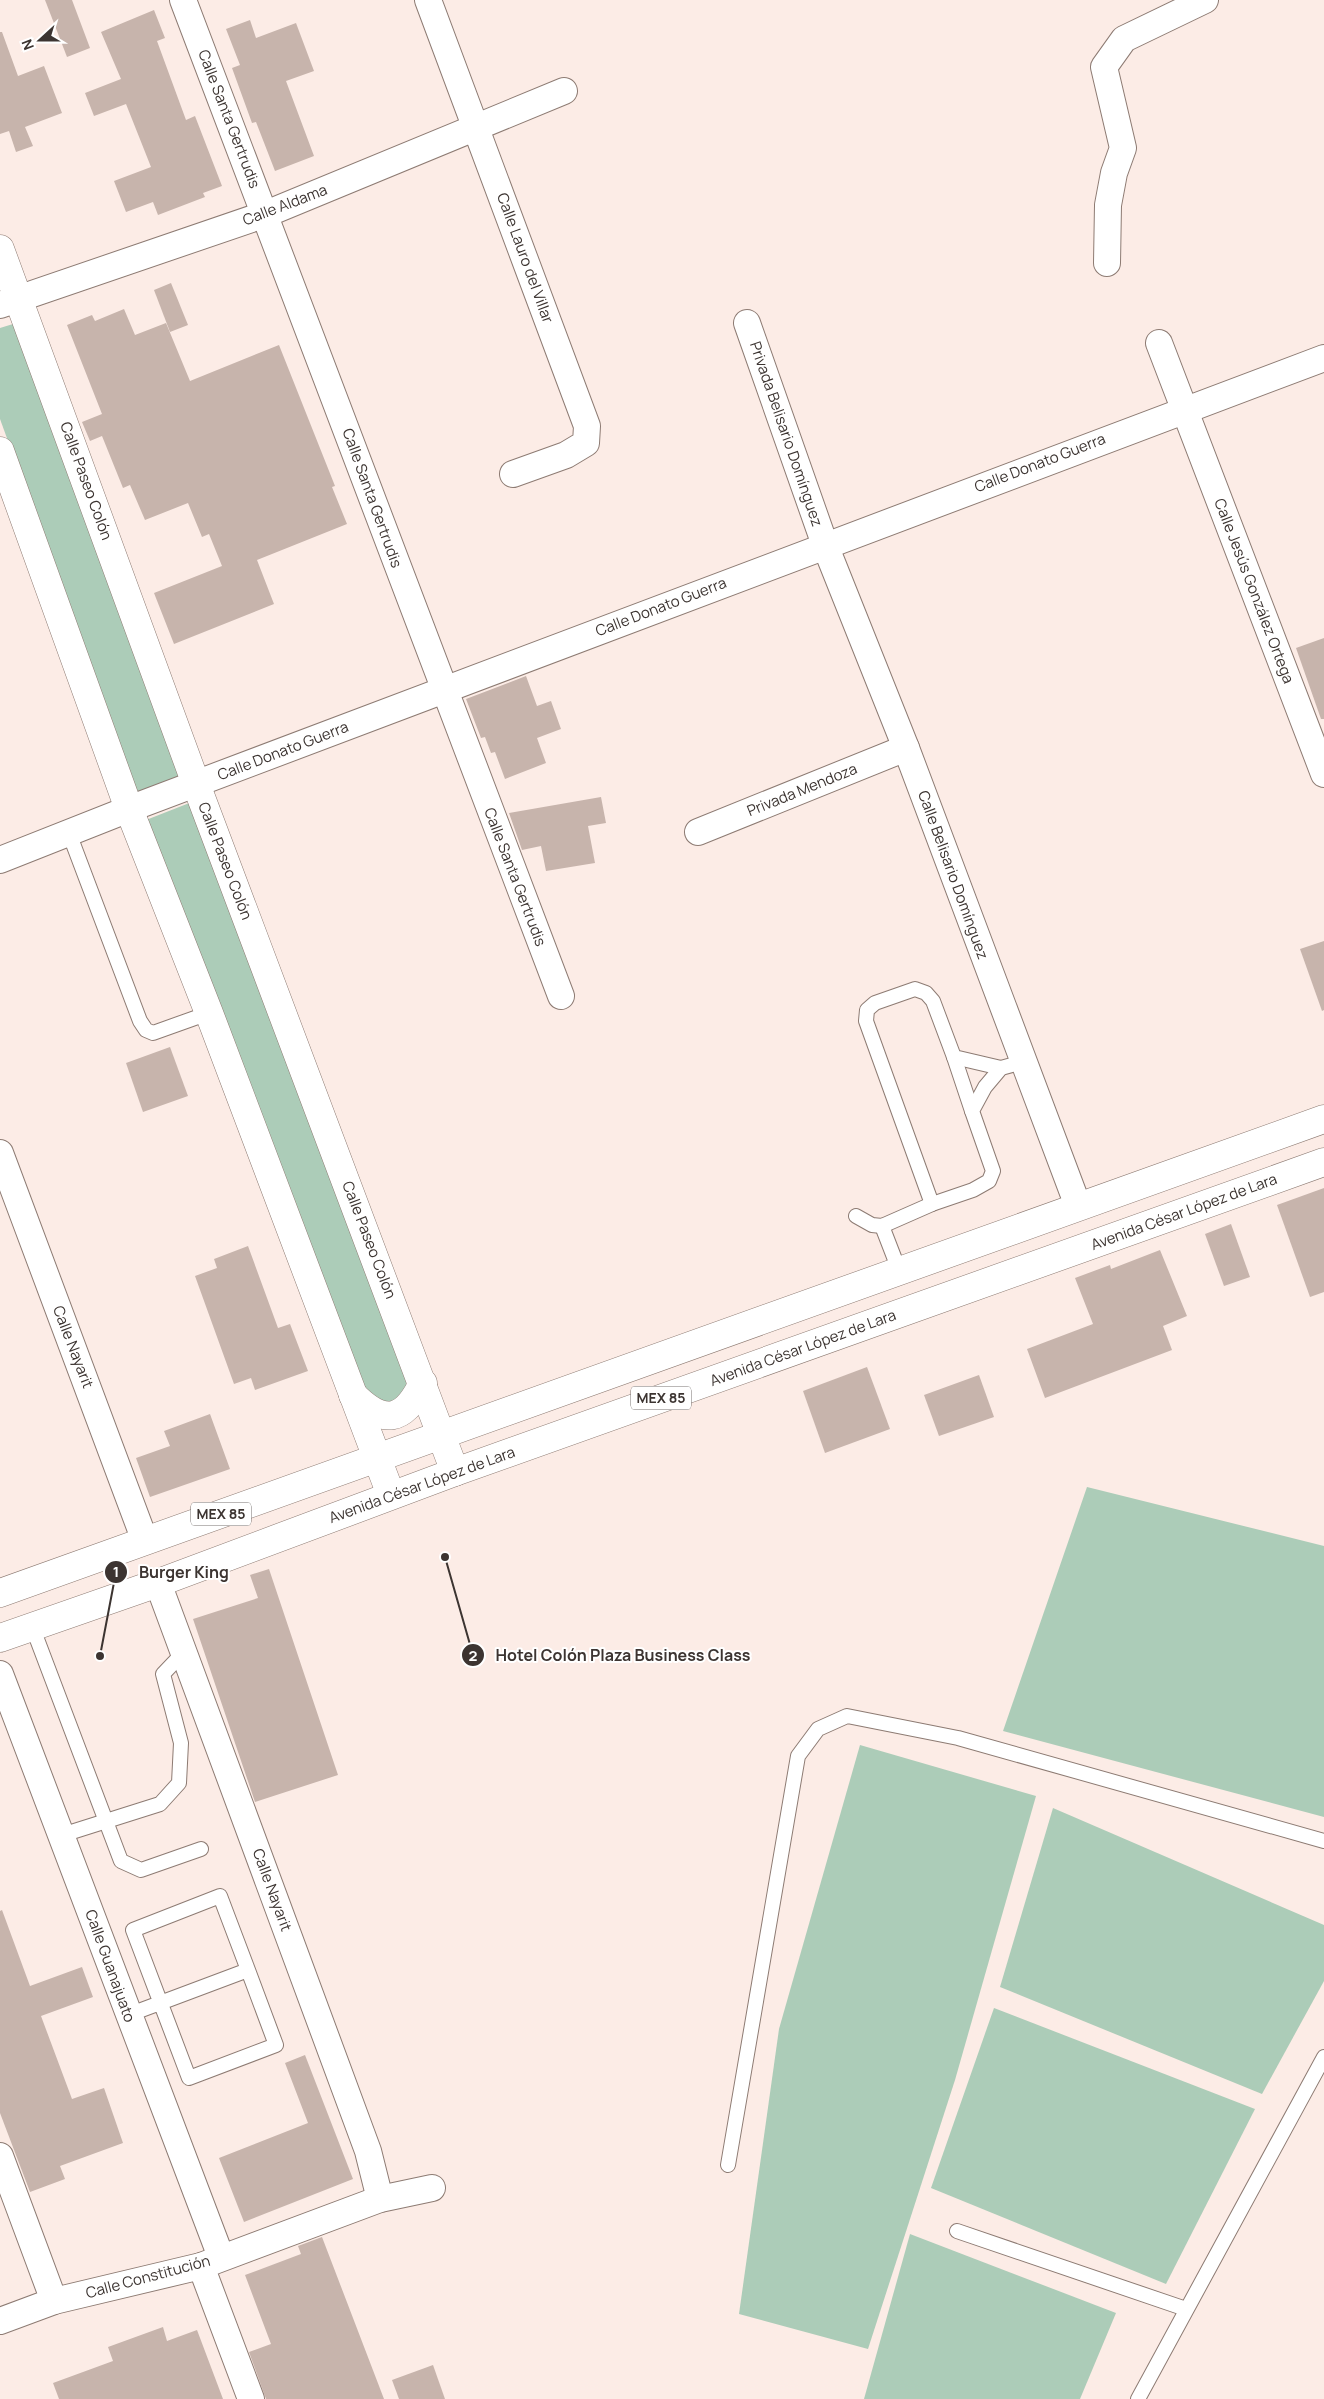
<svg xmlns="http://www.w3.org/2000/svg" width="1324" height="2399" font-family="Manrope,sans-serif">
	<rect width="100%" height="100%" fill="#fcece6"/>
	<g fill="#acccb8">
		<polygon points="13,324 189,779 138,798 0,419 0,328"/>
		<polygon points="197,800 406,1356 406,1396 378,1407 351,1374 146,820"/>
		<polygon points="1087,1487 1324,1546 1324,1817 1003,1731"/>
		<polygon points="860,1745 1036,1796 955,2080 868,2349 739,2314 779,2029"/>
		<polygon points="1053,1808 1324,1925 1324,1981 1262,2094 1000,1987"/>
		<polygon points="994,2008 1255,2109 1166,2284 931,2188"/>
		<polygon points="910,2234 1116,2313 1080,2399 864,2399"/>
	</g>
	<g fill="#c7b4ac">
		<polygon points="45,0 72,0 90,48 67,57"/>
		<polygon points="154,10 165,38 157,41 186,120 195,116 222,186 203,193 205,197 158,215 153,202 126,212 114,181 151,167 126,104 94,116 85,93 121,79 101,32"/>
		<polygon points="250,20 256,38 296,23 314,71 286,81 314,156 275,171 256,122 252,123 232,68 240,65 226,29"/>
		<polygon points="0,32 2,32 18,76 44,66 62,113 25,127 33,146 16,152 9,131 0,134"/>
		<polygon points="171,283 188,325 170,332 154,290"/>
		<polygon points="124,309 135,335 166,323 190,381 279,345 335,486 332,487 347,524 257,560 274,604 174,644 154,593 222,566 209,534 202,537 188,503 145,520 130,485 123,488 102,436 90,441 82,422 102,414 67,325 92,315 95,321"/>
		<polygon points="1324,638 1324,719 1321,719 1296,648"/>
		<polygon points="526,676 537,706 551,701 561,729 537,738 546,763 505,779 495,752 491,753 485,737 481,738 466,699"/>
		<polygon points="601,797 606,823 588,826 595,863 546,871 541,846 522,850 509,813"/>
		<polygon points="1324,941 1324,1010 1322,1011 1300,949"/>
		<polygon points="170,1047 188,1096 143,1112 126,1063"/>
		<polygon points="1324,1188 1324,1292 1310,1297 1277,1205"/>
		<polygon points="1231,1224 1250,1277 1224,1286 1205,1234"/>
		<polygon points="248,1246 278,1328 290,1324 308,1371 255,1390 251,1378 234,1384 195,1276 217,1268 214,1259"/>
		<polygon points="1160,1250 1187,1316 1163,1326 1172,1350 1045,1398 1027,1349 1093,1324 1075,1278 1110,1265 1111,1269"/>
		<polygon points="867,1367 890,1429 825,1453 803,1391"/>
		<polygon points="979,1375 994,1417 939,1436 924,1395"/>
		<polygon points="210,1414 230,1469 150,1497 136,1458 170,1446 164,1431"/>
		<polygon points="269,1569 338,1775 255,1802 193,1619 258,1598 250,1575"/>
		<polygon points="2,1910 30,1986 82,1967 93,1997 41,2016 72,2099 104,2088 123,2143 60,2166 65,2179 30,2192 0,2113 0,1911"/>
		<polygon points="305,2055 353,2179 244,2222 219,2158 308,2123 285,2063"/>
		<polygon points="322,2237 384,2399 266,2399 249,2352 271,2344 245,2275 301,2254 298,2246"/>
		<polygon points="163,2327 167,2341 197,2330 223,2399 59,2399 53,2383 113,2361 108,2347"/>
		<polygon points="433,2365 445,2399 399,2399 392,2380"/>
	</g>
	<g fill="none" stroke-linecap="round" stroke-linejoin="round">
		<g stroke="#8d7b73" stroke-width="16">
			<g id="service">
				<polyline points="69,833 140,1021 146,1030 153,1033 209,1013"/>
				<polyline points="954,1057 972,1111"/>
				<polyline points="932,1204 866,1021 867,1010 875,1003 915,989 926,993 933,1001 954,1057 1001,1068"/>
				<polyline points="856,1216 872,1225 882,1226 932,1204 973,1190 989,1181 993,1171 972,1111 985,1087 1001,1068 1023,1062"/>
				<polyline points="882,1226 899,1270"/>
				<polyline points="32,1626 121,1861 141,1870 201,1849"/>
				<polyline points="62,1835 160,1804 179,1783 181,1743 163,1674 184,1652"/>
				<polyline points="128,2015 248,1970 220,1896 133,1930 189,2078 276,2045 248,1970"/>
				<polyline points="728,2165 798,1756 818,1729 847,1716 958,1738 1324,1841"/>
				<polyline points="957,2231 1186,2309"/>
				<polyline points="1138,2399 1324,2057"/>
			</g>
		</g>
		<g stroke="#8d7b73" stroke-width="28">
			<g id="minor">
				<polyline points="183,0 561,996"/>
				<polyline points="428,0 587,426 586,443 566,455 513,474"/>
				<polyline points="1107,263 1108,205 1114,173 1123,148 1104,67 1124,39 1205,0"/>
				<polyline points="0,305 266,214 564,91"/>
				<polyline points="747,323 825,545 906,748 1078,1206"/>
				<polyline points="1159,343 1324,774"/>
				<polyline points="698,832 906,748"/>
				<polyline points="0,860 129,809 1324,358"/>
				<polyline points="0,1153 145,1541"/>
				<polyline points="158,1583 368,2151 380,2199"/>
				<polyline points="0,1674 221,2257"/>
				<polyline points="0,2156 54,2301"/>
				<polyline points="201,2266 251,2399"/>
				<polyline points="0,2321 54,2301 201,2266 380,2199 432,2188"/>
			</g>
		</g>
		<g stroke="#8d7b73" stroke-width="29">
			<g id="primary">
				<polyline points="0,249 196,784 455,1472"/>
				<polyline points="0,451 129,809 209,1013 391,1495"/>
				<path d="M 353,1395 C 384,1426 404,1422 423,1383"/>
				<polyline points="0,1593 1324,1119"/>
				<polyline points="0,1638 158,1583 455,1472 1324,1162"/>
			</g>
		</g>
		<use href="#service" stroke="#fff" stroke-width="14"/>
		<use href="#minor" stroke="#fff" stroke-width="26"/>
		<use href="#primary" stroke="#fff" stroke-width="28"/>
	</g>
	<g text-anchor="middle" stroke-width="4" stroke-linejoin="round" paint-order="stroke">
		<g fill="#fff" stroke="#76716f" stroke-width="1">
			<rect x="631" y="1386.5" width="60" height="23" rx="4"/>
			<rect x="191" y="1502.5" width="60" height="23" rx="4"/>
		</g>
		<g font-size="14" font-weight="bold" fill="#3c3431">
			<text x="661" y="1403">MEX 85</text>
			<text x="221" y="1519">MEX 85</text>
		</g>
		<g font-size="15" fill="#3c3431" stroke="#fff">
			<text transform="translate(229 119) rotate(69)" y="5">Calle Santa Gertrudis</text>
			<text transform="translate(285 205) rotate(-21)" y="5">Calle Aldama</text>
			<text transform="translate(525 258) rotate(70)" y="5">Calle Lauro del Villar</text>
			<text transform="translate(786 434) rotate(71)" y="5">Privada Belisario Domínguez</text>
			<text transform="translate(1040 463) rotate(-21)" y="5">Calle Donato Guerra</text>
			<text transform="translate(86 481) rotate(70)" y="5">Calle Paseo Colón</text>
			<text transform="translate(372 498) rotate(70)" y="5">Calle Santa Gertrudis</text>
			<text transform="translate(1254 591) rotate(69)" y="5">Calle Jesús González Ortega</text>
			<text transform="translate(661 607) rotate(-21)" y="5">Calle Donato Guerra</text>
			<text transform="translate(283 751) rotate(-21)" y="5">Calle Donato Guerra</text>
			<text transform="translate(802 790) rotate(-22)" y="5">Privada Mendoza</text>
			<text transform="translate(225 861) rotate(69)" y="5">Calle Paseo Colón</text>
			<text transform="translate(953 875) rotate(70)" y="5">Calle Belisario Domínguez</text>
			<text transform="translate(515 877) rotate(69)" y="5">Calle Santa Gertrudis</text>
			<text transform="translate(1184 1212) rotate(-20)" y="5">Avenida César López de Lara</text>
			<text transform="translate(369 1240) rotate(69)" y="5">Calle Paseo Colón</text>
			<text transform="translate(73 1347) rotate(69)" y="5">Calle Nayarit</text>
			<text transform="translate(803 1348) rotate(-20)" y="5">Avenida César López de Lara</text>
			<text transform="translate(422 1485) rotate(-20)" y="5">Avenida César López de Lara</text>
			<text transform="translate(272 1890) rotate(70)" y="5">Calle Nayarit</text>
			<text transform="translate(110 1966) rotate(70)" y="5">Calle Guanajuato</text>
			<text transform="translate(148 2277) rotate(-15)" y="5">Calle Constitución</text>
		</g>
	</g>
	<path fill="none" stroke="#3c3431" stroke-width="2" d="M100 1656L116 1572M445 1557L473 1655"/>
	<g fill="#3c3431" stroke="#fff" stroke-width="2">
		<circle cx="100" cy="1656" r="5"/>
		<circle cx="445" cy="1557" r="5"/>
		<circle cx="116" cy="1572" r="12"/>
		<circle cx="473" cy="1655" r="12"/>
	</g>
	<g font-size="15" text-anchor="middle" font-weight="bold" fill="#fff">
		<text x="116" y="1577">1</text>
		<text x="473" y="1661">2</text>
	</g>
	<g font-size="16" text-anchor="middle" font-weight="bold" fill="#3c3431" stroke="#fff" stroke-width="4" stroke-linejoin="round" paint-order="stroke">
		<text x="184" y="1578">Burger King</text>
		<text x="623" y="1661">Hotel Colón Plaza Business Class</text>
	</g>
	<g transform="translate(40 40) rotate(249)" stroke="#ffffff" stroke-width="4" paint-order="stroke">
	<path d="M0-4L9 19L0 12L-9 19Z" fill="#3c3431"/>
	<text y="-8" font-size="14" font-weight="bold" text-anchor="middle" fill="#3c3431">N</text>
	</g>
</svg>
